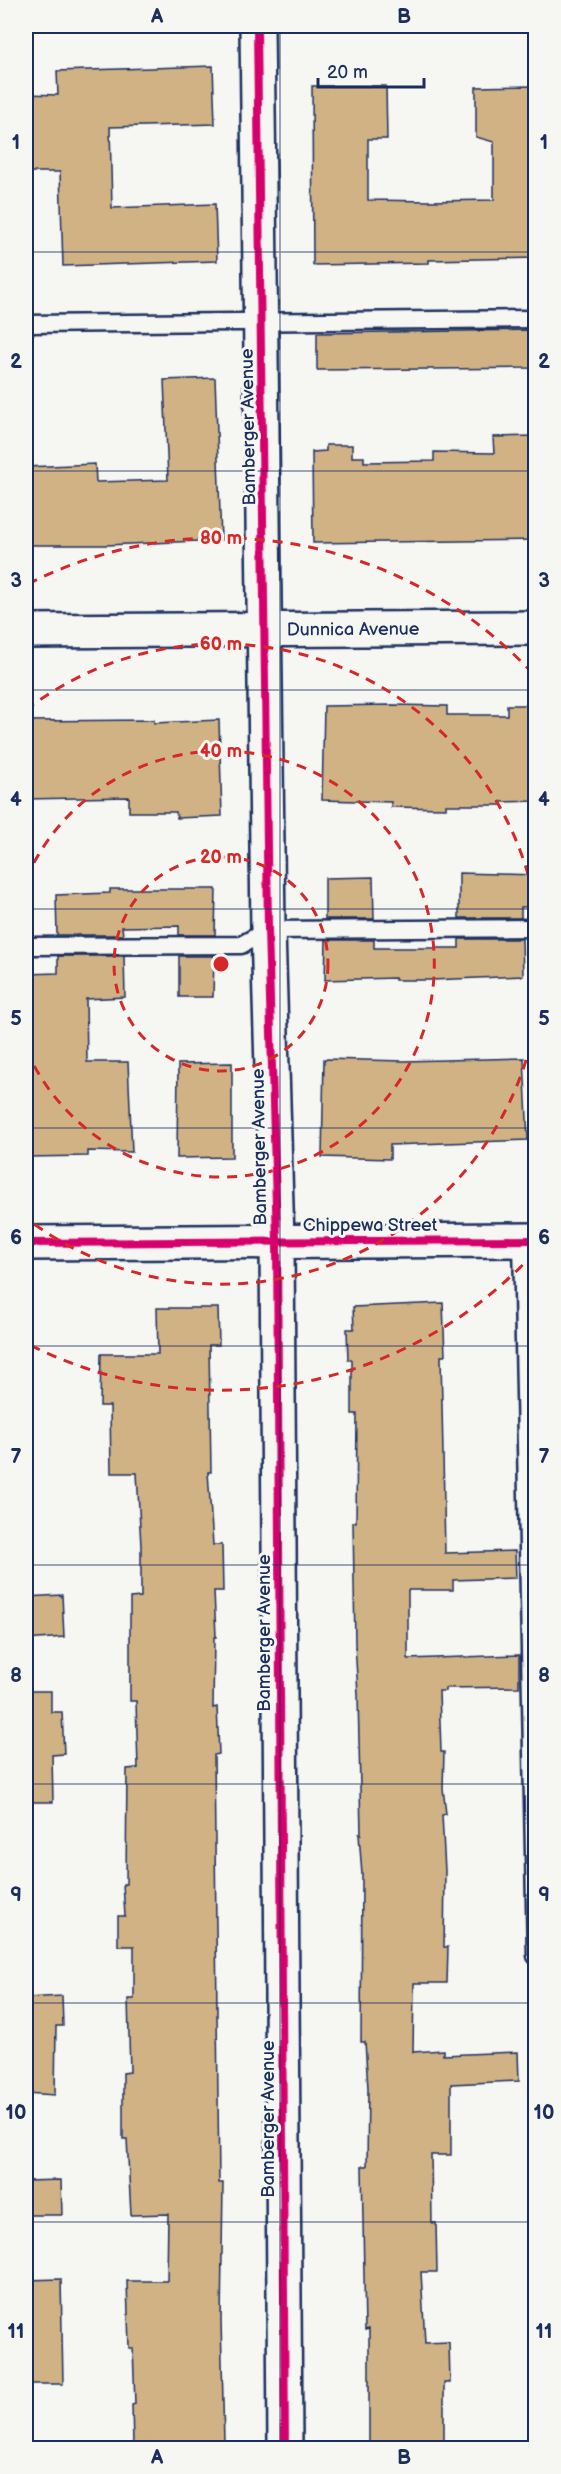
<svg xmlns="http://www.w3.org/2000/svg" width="561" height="2474" font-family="'Balsamiq Sans',sans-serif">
	<rect width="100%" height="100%" fill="#f6f6f2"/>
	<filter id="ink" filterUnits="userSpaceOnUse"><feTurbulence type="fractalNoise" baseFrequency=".0167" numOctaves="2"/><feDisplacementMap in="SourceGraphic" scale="12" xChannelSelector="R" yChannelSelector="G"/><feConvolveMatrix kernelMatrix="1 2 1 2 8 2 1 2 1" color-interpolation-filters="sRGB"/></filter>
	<g filter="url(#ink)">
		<g fill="#d1b285" stroke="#1b2f5e" stroke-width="1.5">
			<polygon points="213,66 215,124 110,127 112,208 215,204 217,261 63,266 60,172 26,172 26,94 58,95 57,71"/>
			<polygon points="312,86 386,86 387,139 368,139 368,200 429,201 494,200 494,142 476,137 476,87 536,86 536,258 429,260 429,263 313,265"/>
			<polygon points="536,330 536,368 317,370 317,333"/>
			<polygon points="215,378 221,540 106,545 26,545 26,467 95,464 96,482 168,480 164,380"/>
			<polygon points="536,436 536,540 313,543 312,452 326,451 326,445 352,445 352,457 364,457 364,462 434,461 434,452 494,453 493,437"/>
			<polygon points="392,705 447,706 447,715 507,715 507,705 536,705 536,801 501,802 501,805 446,805 446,808 391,807 391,802 322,800 324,706"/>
			<polygon points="154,720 154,723 219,720 222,816 177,818 176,812 129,812 129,797 26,799 26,721"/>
			<polygon points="459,873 536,875 536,907 521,907 521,918 459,918"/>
			<polygon points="373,877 374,919 325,919 325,878"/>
			<polygon points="110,889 216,889 215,935 179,935 179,926 122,927 123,935 57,935 56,895 110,893"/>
			<polygon points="459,939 522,939 523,976 432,980 395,980 395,978 325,980 326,940 374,940 374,948 459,948"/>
			<polygon points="58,956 124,956 125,997 86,999 87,1062 128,1062 132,1152 88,1151 88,1156 26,1157 26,974 58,973"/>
			<polygon points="179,956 214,956 213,997 179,997"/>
			<polygon points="524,1058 528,1140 390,1145 390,1159 322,1157 324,1059 404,1061"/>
			<polygon points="232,1063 232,1157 177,1158 178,1064"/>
			<polygon points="443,1303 445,1356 441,1356 445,1553 515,1551 516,1578 453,1580 453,1590 408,1590 408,1659 519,1655 519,1687 445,1688 445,1691 439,1691 441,1752 444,1752 443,1788 446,1814 442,1815 445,1871 444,1947 448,1947 447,1983 414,1983 413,2052 443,2050 443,2055 518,2052 519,2081 451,2084 451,2155 431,2155 432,2223 436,2223 437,2272 421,2272 425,2343 449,2342 450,2383 444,2383 444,2448 369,2448 369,2329 365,2330 362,2166 367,2166 368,2088 365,2042 361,2042 362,1875 359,1834 361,1834 358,1694 355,1644 353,1522 356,1522 357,1414 352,1414 352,1360 348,1360 347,1329 354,1329 353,1307"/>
			<polygon points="157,1308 218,1308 219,1345 209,1345 211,1472 208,1472 213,1545 222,1545 223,1591 214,1591 216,1637 214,1637 213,1708 217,1707 219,1754 214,1755 219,2183 223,2183 221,2321 224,2442 133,2444 132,2405 135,2404 133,2348 129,2348 127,2281 167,2281 168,2214 131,2215 127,2139 123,2139 123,2073 130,2072 128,1999 134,1999 134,1946 118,1946 118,1916 125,1916 123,1884 126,1884 127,1769 138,1768 136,1701 130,1701 130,1598 141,1597 141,1546 137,1473 111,1473 110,1406 100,1406 101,1354 158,1354"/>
			<polygon points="62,1595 64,1637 26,1640 26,1597"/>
			<polygon points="26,1691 51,1691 51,1712 62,1712 64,1754 52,1755 53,1802 26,1802"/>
			<polygon points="62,1996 63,2026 56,2026 55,2095 26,2093 26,1998"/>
			<polygon points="61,2180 62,2215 26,2215 26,2181"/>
			<polygon points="61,2279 63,2384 27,2384 26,2280"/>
		</g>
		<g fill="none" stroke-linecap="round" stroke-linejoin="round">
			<g stroke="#1b2f5e" stroke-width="21">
				<g id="lane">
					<polyline points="26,324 536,319"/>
					<polyline points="26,946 241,945 268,930 536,928"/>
					<polyline points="522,1240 536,1956"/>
				</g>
			</g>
			<g stroke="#1b2f5e" stroke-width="38">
				<g id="street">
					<polyline points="257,26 268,930 277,1240 285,2448"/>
					<path id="s1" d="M 26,631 L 536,628"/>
				</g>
			</g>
			<g stroke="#1b2f5e" stroke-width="38">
				<polyline id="secondary" points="26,1243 536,1240"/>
			</g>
			<use href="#lane" stroke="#f6f6f2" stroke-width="16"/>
			<use href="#street" stroke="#f6f6f2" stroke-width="33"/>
			<use href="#secondary" stroke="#f6f6f2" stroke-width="33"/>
			<g stroke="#f6f6f2" stroke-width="11">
				<g id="cycleway">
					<polyline points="257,26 268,930 277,1240 285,2448"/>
					<polyline points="26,1243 536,1240"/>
				</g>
			</g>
			<use href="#cycleway" stroke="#d6006c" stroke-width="8"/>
		</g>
	</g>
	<path fill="none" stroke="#1b2f5e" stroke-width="1.5" stroke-opacity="0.55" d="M 280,26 L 280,2448M 26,252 L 536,252M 26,471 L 536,471M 26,690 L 536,690M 26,909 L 536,909M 26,1128 L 536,1128M 26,1346 L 536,1346M 26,1565 L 536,1565M 26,1784 L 536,1784M 26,2003 L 536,2003M 26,2222 L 536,2222"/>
	<g fill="none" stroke="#d62828" stroke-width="3" stroke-dasharray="10 8">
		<circle cx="221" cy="964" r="107"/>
		<path d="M26 879A213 213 0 1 1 26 1049"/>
		<path d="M535 1025A320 320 0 0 1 26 1218M26 710A320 320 0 0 1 535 903"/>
		<path d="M535 1252A426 426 0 0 1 28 1344M28 584A426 426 0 0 1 535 676"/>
	</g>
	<g text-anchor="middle" stroke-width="6" stroke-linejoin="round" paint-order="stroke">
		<g font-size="18" fill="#1b2f5e" stroke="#f6f6f2">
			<text transform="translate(248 427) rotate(-91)" y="6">Bamberger Avenue</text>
			<text dy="6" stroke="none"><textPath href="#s1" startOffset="327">Dunnica Avenue</textPath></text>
			<text transform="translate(259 1147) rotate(-91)" y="6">Bamberger Avenue</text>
			<text x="370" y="1231">Chippewa Street</text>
			<text transform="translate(264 1633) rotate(-90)" y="6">Bamberger Avenue</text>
			<text transform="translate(268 2119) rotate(-90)" y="6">Bamberger Avenue</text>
		</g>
	</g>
	<circle cx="221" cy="964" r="9" fill="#d62828" stroke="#f6f6f2" stroke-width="3"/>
	<g font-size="18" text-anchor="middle" font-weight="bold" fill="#d62828" stroke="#f6f6f2" stroke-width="6" stroke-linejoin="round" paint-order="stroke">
		<text x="221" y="544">80 m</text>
		<text x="221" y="650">60 m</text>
		<text x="221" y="757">40 m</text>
		<text x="221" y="863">20 m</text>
	</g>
	<rect width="561" height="2474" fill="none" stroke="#f6f6f2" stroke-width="66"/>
	<path d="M318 78v9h106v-9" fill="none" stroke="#1b2f5e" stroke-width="3"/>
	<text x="327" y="78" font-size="18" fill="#1b2f5e" stroke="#f6f6f2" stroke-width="4.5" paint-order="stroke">20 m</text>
	<rect x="33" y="33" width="495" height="2408" fill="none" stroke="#1b2f5e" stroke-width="2"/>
	<g font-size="20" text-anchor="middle" font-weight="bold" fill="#1b2f5e">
		<text x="157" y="23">A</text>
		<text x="404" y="23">B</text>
		<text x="16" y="149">1</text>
		<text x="544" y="149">1</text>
		<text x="16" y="368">2</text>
		<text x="544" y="368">2</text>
		<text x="16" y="587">3</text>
		<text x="544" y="587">3</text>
		<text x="16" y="806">4</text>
		<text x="544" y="806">4</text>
		<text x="16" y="1025">5</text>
		<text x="544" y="1025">5</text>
		<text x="16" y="1244">6</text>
		<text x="544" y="1244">6</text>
		<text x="16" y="1463">7</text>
		<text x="544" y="1463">7</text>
		<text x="16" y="1682">8</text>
		<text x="544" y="1682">8</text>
		<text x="16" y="1901">9</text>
		<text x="544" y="1901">9</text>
		<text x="16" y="2119">10</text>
		<text x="544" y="2119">10</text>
		<text x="16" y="2338">11</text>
		<text x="544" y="2338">11</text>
		<text x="157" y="2464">A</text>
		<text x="404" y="2464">B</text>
	</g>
</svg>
